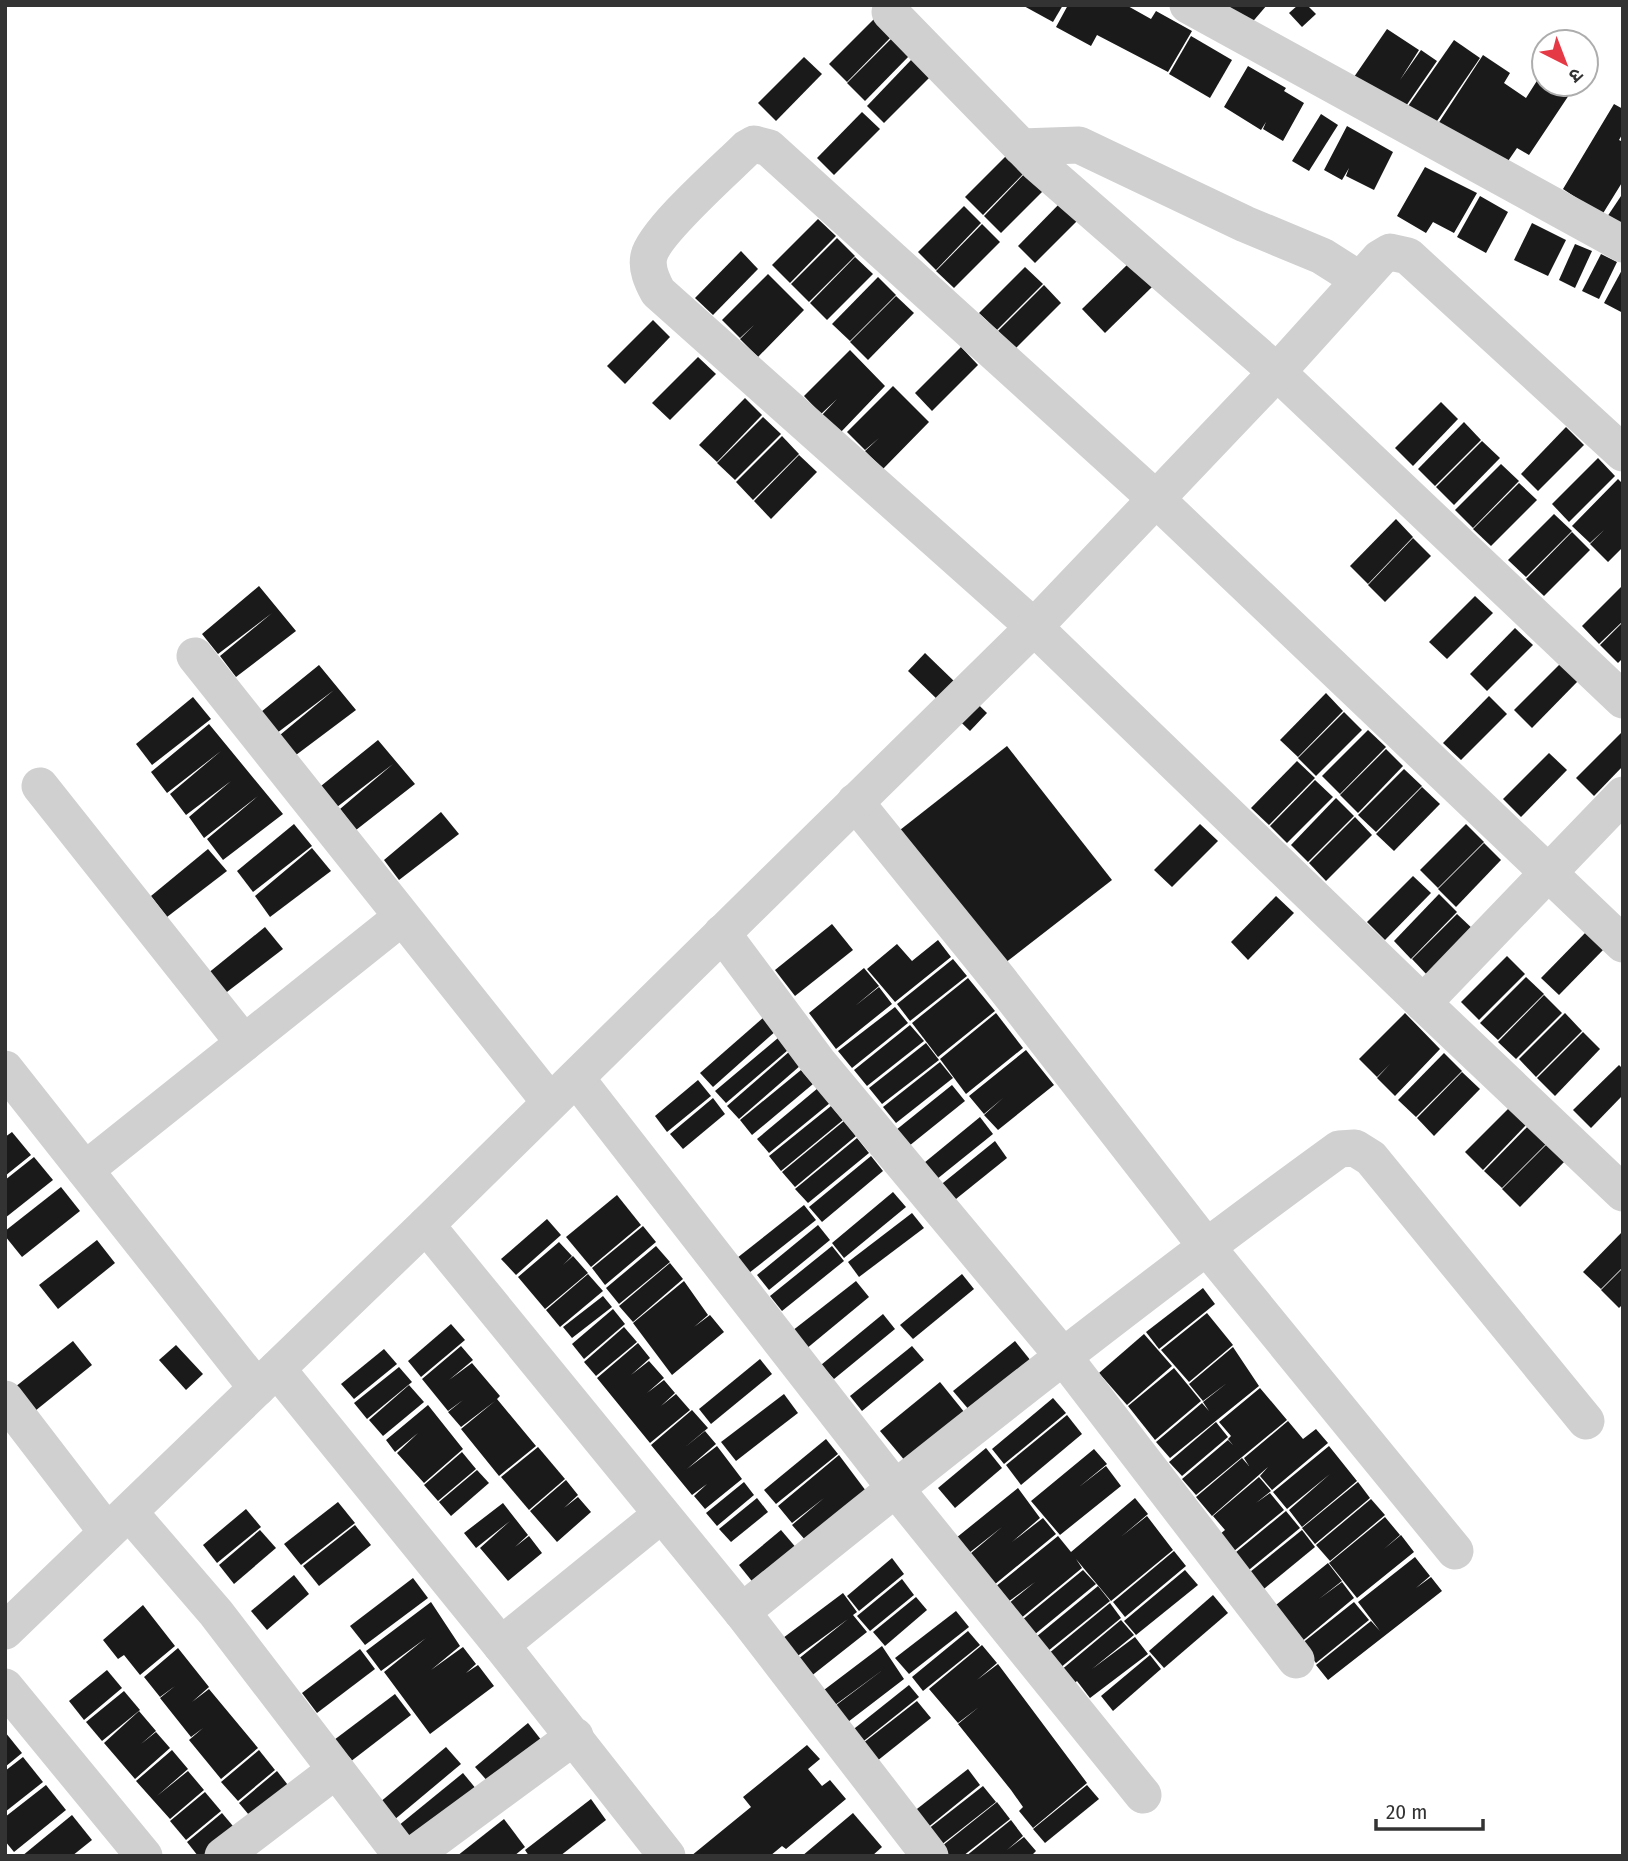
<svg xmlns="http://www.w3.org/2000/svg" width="1628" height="1861" font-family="'Fira Sans Condensed','Noto Sans Devanagari',sans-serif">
	<rect width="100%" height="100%" fill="#fff"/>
	<g fill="#1a1a1a">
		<polygon points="1022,5 1063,5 1053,22"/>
		<polygon points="1068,5 1126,5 1151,19 1156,11 1192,31 1168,72 1097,35 1091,46 1056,27"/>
		<polygon points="1221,5 1267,5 1243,33"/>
		<polygon points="1298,5 1307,5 1316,14 1302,27 1289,13"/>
		<polygon points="875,18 892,36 847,82 829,64"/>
		<polygon points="1387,29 1419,50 1400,80 1421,50 1437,61 1404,109 1354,77"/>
		<polygon points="1191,36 1232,60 1210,98 1169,74"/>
		<polygon points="893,37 911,54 865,101 847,83"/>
		<polygon points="1454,40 1480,58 1433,127 1406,109"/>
		<polygon points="1483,55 1510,73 1504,83 1526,98 1540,76 1544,84 1552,84 1569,95 1529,155 1517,148 1506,164 1434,130"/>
		<polygon points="804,57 822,74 776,121 758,103"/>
		<polygon points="912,59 930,77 884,123 867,106"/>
		<polygon points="1248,66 1286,88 1284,91 1304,103 1283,141 1263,129 1266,122 1261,130 1224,107"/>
		<polygon points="1614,104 1623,109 1623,133 1619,140 1623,142 1623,181 1602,215 1563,189"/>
		<polygon points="862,112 880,129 834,175 817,158"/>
		<polygon points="1321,114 1338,125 1309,171 1292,161"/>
		<polygon points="1347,126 1393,152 1374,190 1346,176 1349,168 1342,180 1324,170"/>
		<polygon points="1011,151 1029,168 983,215 965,197"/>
		<polygon points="1425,167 1477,193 1454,233 1433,222 1426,233 1397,216"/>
		<polygon points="1029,169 1047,187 1001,233 984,216"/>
		<polygon points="1623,193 1623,231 1605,220"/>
		<polygon points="1480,196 1508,212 1486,253 1457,237"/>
		<polygon points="1064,199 1081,217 1035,263 1018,246"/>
		<polygon points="964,206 981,223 936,270 918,252"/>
		<polygon points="818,219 836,236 790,283 772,265"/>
		<polygon points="1532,223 1566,240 1548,276 1514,260"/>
		<polygon points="982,224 1000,242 954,288 936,271"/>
		<polygon points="837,238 855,256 809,302 791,284"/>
		<polygon points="1575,244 1592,251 1575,288 1559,280"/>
		<polygon points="741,251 758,269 713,315 695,298"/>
		<polygon points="1601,254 1617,262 1599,299 1582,291"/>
		<polygon points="855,257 873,274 827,320 810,303"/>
		<polygon points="1129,263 1152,287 1105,333 1082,309"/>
		<polygon points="1025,267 1043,284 997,330 979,313"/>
		<polygon points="1623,268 1623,313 1604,303"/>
		<polygon points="768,274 804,310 758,357 740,339 754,325 740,338 722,320"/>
		<polygon points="878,277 896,295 850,341 832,324"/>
		<polygon points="1044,285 1061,303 1015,349 998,331"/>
		<polygon points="896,296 914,313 868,360 850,342"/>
		<polygon points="653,320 670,337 625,384 607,366"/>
		<polygon points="961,347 978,365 932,411 915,393"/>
		<polygon points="850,350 885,386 840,433 822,415 837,399 821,414 804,396"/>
		<polygon points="698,357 716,374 670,420 652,403"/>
		<polygon points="893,386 929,422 883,469 865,451 879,438 865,450 847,432"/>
		<polygon points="745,398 762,415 717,462 699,445"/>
		<polygon points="1441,402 1458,419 1413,466 1395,448"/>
		<polygon points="763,417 781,434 735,480 717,463"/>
		<polygon points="1464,422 1481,440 1435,486 1418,469"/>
		<polygon points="1566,427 1584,445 1538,491 1521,474"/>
		<polygon points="782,436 799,454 753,500 736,482"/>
		<polygon points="1482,441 1500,458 1454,505 1436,487"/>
		<polygon points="799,455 817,472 771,519 754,501"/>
		<polygon points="1598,458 1615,476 1569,522 1552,504"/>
		<polygon points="1501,464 1519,481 1473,528 1455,510"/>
		<polygon points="1618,479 1623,484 1623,547 1608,562 1590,544 1604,530 1590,543 1572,526"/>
		<polygon points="1519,483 1537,500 1491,546 1473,529"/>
		<polygon points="1554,514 1572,531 1526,577 1508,560"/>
		<polygon points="1396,519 1413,537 1368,584 1350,566"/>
		<polygon points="1572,532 1590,550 1544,596 1526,579"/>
		<polygon points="1413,538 1431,556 1385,602 1368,585"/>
		<polygon points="1623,585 1623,621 1599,644 1582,626"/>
		<polygon points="259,586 296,631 236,677 220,656 272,613 218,654 202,634"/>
		<polygon points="1475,596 1493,613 1447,659 1429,642"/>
		<polygon points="1623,622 1623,658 1618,663 1600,645"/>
		<polygon points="1515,628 1533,645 1487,691 1470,674"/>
		<polygon points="925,653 987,713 970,731 908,671"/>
		<polygon points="1560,664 1578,681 1532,728 1514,710"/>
		<polygon points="319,665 356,710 296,755 280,735 334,690 277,733 261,712"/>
		<polygon points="1326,693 1343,711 1298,757 1280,740"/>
		<polygon points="1489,696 1507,714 1461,760 1443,743"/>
		<polygon points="193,697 211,719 152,765 136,744"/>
		<polygon points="1344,712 1362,730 1316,776 1298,758"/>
		<polygon points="209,724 283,814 223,860 207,839 258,796 204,838 189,817 231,781 186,815 170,794 221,751 167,793 151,772"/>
		<polygon points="1368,730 1386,747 1340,794 1322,776"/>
		<polygon points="1623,731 1623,766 1594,796 1576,778"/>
		<polygon points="378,740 415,784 356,830 340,809 393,764 337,807 321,786"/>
		<polygon points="1007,746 1112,880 1005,963 900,830"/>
		<polygon points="1386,749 1403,766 1358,813 1340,795"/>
		<polygon points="1549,753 1567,770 1521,817 1503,799"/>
		<polygon points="1297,761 1315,778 1269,825 1251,808"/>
		<polygon points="1404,769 1422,786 1376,832 1358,815"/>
		<polygon points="1315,780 1333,797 1287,843 1270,826"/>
		<polygon points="1422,787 1440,804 1394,851 1376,834"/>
		<polygon points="1336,798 1354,816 1308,862 1291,845"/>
		<polygon points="441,812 459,834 399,880 384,860"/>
		<polygon points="1355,817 1372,835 1326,881 1309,863"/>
		<polygon points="294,824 312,846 253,892 237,871"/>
		<polygon points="1200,824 1218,841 1172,887 1154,870"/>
		<polygon points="1466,824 1484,842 1438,888 1420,870"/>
		<polygon points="1484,843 1501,860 1456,907 1438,889"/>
		<polygon points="312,848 331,871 270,917 255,896"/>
		<polygon points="208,849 227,871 167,917 151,896"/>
		<polygon points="1413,876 1431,893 1385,940 1367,922"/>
		<polygon points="1439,894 1457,912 1411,959 1394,941"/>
		<polygon points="1276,896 1294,913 1248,960 1231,942"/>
		<polygon points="1457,914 1475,931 1429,977 1412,959"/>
		<polygon points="832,924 853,950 795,996 775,970"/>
		<polygon points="265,927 283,949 223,995 207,974"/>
		<polygon points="1587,931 1604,949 1559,995 1541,978"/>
		<polygon points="938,940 951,957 895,1002 867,969 897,944 912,961"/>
		<polygon points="1507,956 1525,974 1479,1020 1461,1002"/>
		<polygon points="953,959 967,976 910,1021 897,1004"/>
		<polygon points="864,968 879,986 855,1006 879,987 892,1004 836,1049 809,1013"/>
		<polygon points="1526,977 1544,994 1498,1040 1480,1023"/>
		<polygon points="968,978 995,1011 938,1057 912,1023"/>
		<polygon points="1544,995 1562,1013 1516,1059 1498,1042"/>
		<polygon points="895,1007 908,1023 852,1068 838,1051"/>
		<polygon points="996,1013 1023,1048 966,1094 940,1059"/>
		<polygon points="1405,1013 1440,1049 1395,1096 1377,1078 1390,1064 1377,1077 1359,1059"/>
		<polygon points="1565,1013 1582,1031 1536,1077 1519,1059"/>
		<polygon points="765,1016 777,1030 713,1087 700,1073"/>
		<polygon points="910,1025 924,1041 867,1086 854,1070"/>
		<polygon points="1583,1032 1600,1049 1555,1096 1537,1078"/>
		<polygon points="778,1038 788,1050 726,1103 715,1091"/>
		<polygon points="926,1043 939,1060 882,1104 869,1088"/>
		<polygon points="1026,1050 1054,1085 998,1130 984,1115 1003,1098 984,1114 969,1096"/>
		<polygon points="790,1051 801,1065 739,1119 727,1106"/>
		<polygon points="1444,1053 1462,1071 1416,1117 1398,1100"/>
		<polygon points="940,1062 953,1078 896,1123 883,1107"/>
		<polygon points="1619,1065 1623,1069 1623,1095 1591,1128 1573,1110"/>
		<polygon points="801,1070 813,1084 752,1135 740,1120"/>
		<polygon points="1462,1072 1480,1089 1434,1136 1417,1118"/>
		<polygon points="698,1080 711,1096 667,1132 655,1116"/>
		<polygon points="952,1085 965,1101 909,1146 896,1130"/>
		<polygon points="818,1088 830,1103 769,1153 757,1139"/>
		<polygon points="713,1098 725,1114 683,1149 670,1134"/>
		<polygon points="831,1106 843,1120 781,1171 769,1156"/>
		<polygon points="1511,1106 1528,1123 1483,1170 1465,1152"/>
		<polygon points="980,1117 993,1134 937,1179 924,1163"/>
		<polygon points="844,1121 856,1136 795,1187 782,1172"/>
		<polygon points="1530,1124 1548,1142 1502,1188 1484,1171"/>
		<polygon points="12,1132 31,1155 5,1176 5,1137"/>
		<polygon points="857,1138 869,1153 808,1203 795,1189"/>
		<polygon points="995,1141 1007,1158 951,1203 938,1187"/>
		<polygon points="1548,1143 1566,1160 1520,1207 1502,1189"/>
		<polygon points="871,1156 883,1171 822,1222 809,1207"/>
		<polygon points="34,1157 53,1180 5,1218 5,1180"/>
		<polygon points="61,1187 80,1211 22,1257 5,1236 5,1231"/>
		<polygon points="893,1192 906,1207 844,1258 832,1243"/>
		<polygon points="617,1195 641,1225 591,1267 566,1237"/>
		<polygon points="804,1205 816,1220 749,1273 737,1258"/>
		<polygon points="912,1213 924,1228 859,1277 848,1262"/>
		<polygon points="547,1219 561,1235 516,1275 501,1259"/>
		<polygon points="818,1225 830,1240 769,1290 757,1275"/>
		<polygon points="643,1226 656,1242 605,1285 592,1268"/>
		<polygon points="1623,1231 1623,1267 1601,1289 1583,1272"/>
		<polygon points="97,1240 115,1263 58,1309 39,1285"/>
		<polygon points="559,1242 572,1256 563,1265 573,1256 588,1273 545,1309 518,1277"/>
		<polygon points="656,1246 670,1262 619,1304 606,1288"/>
		<polygon points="832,1246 844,1261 782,1311 770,1296"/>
		<polygon points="670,1263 683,1279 633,1322 619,1306"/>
		<polygon points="1623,1268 1623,1304 1619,1308 1601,1290"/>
		<polygon points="588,1274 603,1291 560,1327 546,1310"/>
		<polygon points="962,1274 974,1289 913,1339 900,1325"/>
		<polygon points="684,1281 708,1315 694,1327 710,1315 724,1332 672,1375 633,1323"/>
		<polygon points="856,1281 869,1297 806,1349 792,1331"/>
		<polygon points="1203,1288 1215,1304 1159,1349 1146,1332"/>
		<polygon points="603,1296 612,1307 572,1338 563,1327"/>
		<polygon points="613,1309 625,1324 584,1359 572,1344"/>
		<polygon points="1207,1313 1233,1345 1189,1382 1161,1350"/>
		<polygon points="883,1314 895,1329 834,1379 821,1365"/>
		<polygon points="451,1324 465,1340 421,1377 408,1361"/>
		<polygon points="624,1327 637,1342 596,1376 584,1362"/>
		<polygon points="1144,1334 1172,1366 1127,1405 1099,1373"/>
		<polygon points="73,1341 92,1365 35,1411 15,1387"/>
		<polygon points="1015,1341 1031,1361 970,1411 953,1391"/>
		<polygon points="638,1343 650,1358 631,1375 649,1361 664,1378 647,1393 664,1380 675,1393 661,1406 676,1394 690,1410 650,1443 597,1378"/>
		<polygon points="176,1345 203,1374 186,1390 159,1360"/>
		<polygon points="461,1346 473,1360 449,1380 472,1363 500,1396 497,1399 536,1446 499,1476 461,1429 495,1401 461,1427 448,1412 463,1400 448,1411 422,1379"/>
		<polygon points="912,1346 924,1360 862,1411 850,1396"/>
		<polygon points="1233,1347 1259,1386 1170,1458 1156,1442 1202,1403 1209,1411 1203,1402 1227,1383 1203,1401 1189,1384"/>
		<polygon points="384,1349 397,1364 354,1399 341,1384"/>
		<polygon points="760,1359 772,1374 711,1424 699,1409"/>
		<polygon points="399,1367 412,1382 367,1419 354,1403"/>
		<polygon points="1174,1368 1201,1401 1155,1440 1128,1406"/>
		<polygon points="940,1382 965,1413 906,1462 880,1431"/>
		<polygon points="409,1385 424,1402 383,1436 369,1420"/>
		<polygon points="1260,1388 1287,1420 1196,1495 1182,1479 1228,1440 1233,1445 1228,1439 1231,1436 1219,1422"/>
		<polygon points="784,1394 798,1413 736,1461 721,1442"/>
		<polygon points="1053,1398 1066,1413 1004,1464 992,1449"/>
		<polygon points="428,1405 463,1449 424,1483 397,1453 418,1433 395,1452 386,1440"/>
		<polygon points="692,1410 708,1428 684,1448 705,1431 716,1444 687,1469 717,1446 742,1479 705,1509 694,1496 707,1484 692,1495 651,1445"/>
		<polygon points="1067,1415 1082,1434 1021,1485 1006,1465"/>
		<polygon points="1288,1421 1303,1439 1316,1429 1328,1443 1272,1490 1260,1476 1268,1467 1212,1516 1196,1497 1242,1458 1249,1466 1244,1458"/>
		<polygon points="1216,1422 1228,1437 1182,1476 1169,1462"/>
		<polygon points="826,1439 838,1454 776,1504 764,1490"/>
		<polygon points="1329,1446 1357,1481 1302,1527 1289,1510 1330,1474 1287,1509 1273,1492"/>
		<polygon points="538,1447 565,1479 529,1510 501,1477"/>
		<polygon points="986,1448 1002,1468 955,1508 938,1488"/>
		<polygon points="1094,1449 1107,1464 1079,1487 1106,1466 1121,1486 1060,1535 1031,1501"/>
		<polygon points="462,1452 476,1469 438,1501 424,1485"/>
		<polygon points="839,1455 866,1491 807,1542 792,1525 824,1498 792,1523 778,1506"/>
		<polygon points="477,1470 489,1483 451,1516 439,1502"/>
		<polygon points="1259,1477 1271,1491 1256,1503 1270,1493 1284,1510 1228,1556 1214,1539 1225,1530 1213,1516"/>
		<polygon points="566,1480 578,1495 564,1508 578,1497 591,1512 557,1542 530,1511"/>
		<polygon points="744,1482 754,1495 717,1526 706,1513"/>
		<polygon points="1358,1482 1370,1498 1315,1544 1302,1528"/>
		<polygon points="1018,1488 1040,1518 1012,1542 1043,1518 1056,1534 994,1585 970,1554 1002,1527 969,1553 956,1538"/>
		<polygon points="757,1498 768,1512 731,1542 719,1529"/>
		<polygon points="1135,1498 1148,1514 1122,1536 1147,1516 1173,1550 1111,1601 1076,1559 1082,1568 1020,1619 1008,1604 1035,1582 1008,1602 995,1587 1058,1536 1071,1552"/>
		<polygon points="1371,1499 1385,1515 1330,1561 1316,1545"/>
		<polygon points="338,1502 355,1523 301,1565 284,1544"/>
		<polygon points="503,1503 528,1535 515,1547 529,1536 542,1553 508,1581 480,1548 510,1521 476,1548 464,1533"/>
		<polygon points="246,1509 261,1527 217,1563 203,1545"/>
		<polygon points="1286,1511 1300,1528 1244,1574 1230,1557"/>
		<polygon points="1385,1517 1400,1535 1384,1549 1401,1535 1414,1552 1357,1598 1329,1563"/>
		<polygon points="355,1525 371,1545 319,1586 303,1566"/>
		<polygon points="260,1530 276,1548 234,1584 219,1565"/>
		<polygon points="781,1530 798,1550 755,1585 739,1565"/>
		<polygon points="1302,1530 1315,1547 1259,1593 1245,1576"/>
		<polygon points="1174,1551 1186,1566 1125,1617 1113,1602"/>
		<polygon points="1415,1557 1430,1576 1416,1588 1431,1577 1442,1591 1328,1680 1316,1665 1371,1621 1380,1631 1358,1602"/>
		<polygon points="892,1558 904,1574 859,1611 847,1596"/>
		<polygon points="1328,1563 1342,1581 1319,1599 1342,1582 1354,1598 1300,1643 1271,1609"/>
		<polygon points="1083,1570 1096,1584 1034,1635 1022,1620"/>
		<polygon points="1185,1570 1198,1585 1136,1635 1124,1621"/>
		<polygon points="294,1575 309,1594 267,1630 251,1611"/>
		<polygon points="413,1578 428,1598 365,1645 350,1626"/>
		<polygon points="902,1579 914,1595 870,1631 857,1616"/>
		<polygon points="1098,1586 1110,1601 1048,1651 1036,1637"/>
		<polygon points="843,1593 857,1612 853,1615 867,1632 810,1677 797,1660 848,1619 788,1663 775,1644"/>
		<polygon points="1213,1595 1228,1613 1164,1668 1149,1651"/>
		<polygon points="916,1597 927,1610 885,1646 873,1632"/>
		<polygon points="431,1602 460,1646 431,1670 463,1647 476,1664 466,1673 478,1665 494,1686 430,1734 384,1672 426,1638 381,1671 366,1651"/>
		<polygon points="1354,1602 1369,1620 1316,1663 1301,1644"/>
		<polygon points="1110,1603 1121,1618 1060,1668 1048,1654"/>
		<polygon points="143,1605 175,1646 140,1675 124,1655 118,1659 103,1640"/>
		<polygon points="956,1611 969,1627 909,1674 895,1658"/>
		<polygon points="1121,1620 1134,1635 1092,1669 1135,1637 1148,1654 1090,1698 1077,1681 1072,1685 1060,1671"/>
		<polygon points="968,1631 980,1645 923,1691 912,1677"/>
		<polygon points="982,1645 997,1663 977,1680 998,1664 1087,1783 1033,1828 1019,1811 1023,1807 1011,1790 958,1724 979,1707 958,1723 929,1689"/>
		<polygon points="882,1646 904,1679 844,1725 831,1709 884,1669 831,1708 820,1693"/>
		<polygon points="178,1648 209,1687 192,1702 209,1689 258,1748 221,1779 189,1740 203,1728 191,1737 160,1698 175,1686 160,1697 144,1677"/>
		<polygon points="360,1649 375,1669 317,1713 302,1693"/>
		<polygon points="1150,1655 1161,1669 1113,1711 1101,1696"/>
		<polygon points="107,1670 122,1688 84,1720 69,1701"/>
		<polygon points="909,1685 919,1697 860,1744 850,1732"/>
		<polygon points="124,1691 140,1710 102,1741 86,1722"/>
		<polygon points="395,1694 411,1715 350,1762 334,1740"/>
		<polygon points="917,1701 931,1718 872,1765 858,1747"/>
		<polygon points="139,1711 156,1731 141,1744 156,1732 170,1748 135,1779 104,1743"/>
		<polygon points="528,1723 542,1741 490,1784 475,1767"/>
		<polygon points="5,1732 22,1753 5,1767"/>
		<polygon points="807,1745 820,1759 808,1769 822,1786 830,1780 846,1799 786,1849 782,1846 770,1856 691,1856 751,1807 743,1797"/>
		<polygon points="446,1747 461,1764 394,1820 379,1803"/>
		<polygon points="172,1750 188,1769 157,1796 188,1771 204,1790 170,1819 136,1781"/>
		<polygon points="259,1750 275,1770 238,1801 221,1782"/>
		<polygon points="23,1757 43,1782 5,1812 5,1771"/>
		<polygon points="968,1769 980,1785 921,1833 908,1816"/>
		<polygon points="277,1771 291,1789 254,1821 239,1803"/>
		<polygon points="463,1773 477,1790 412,1843 398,1826"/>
		<polygon points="46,1785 66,1810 14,1852 5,1841 5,1817"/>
		<polygon points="1087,1785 1099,1799 1045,1843 1033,1829"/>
		<polygon points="983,1786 996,1802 936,1849 923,1833"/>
		<polygon points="205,1792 221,1811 186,1840 170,1821"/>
		<polygon points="591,1799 606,1820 560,1856 529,1856 525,1850"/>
		<polygon points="997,1802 1010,1819 963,1856 942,1856 937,1850"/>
		<polygon points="222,1813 238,1832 209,1856 198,1856 187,1842"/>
		<polygon points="853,1813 882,1847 872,1856 802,1856"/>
		<polygon points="72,1815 92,1840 72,1856 22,1856"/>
		<polygon points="504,1819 525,1847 514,1856 457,1856"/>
		<polygon points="1011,1820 1023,1836 1007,1850 1024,1837 1036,1851 1031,1856 966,1856"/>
	</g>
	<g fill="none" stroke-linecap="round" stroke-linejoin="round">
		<g stroke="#d0d0d0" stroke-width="37">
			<polyline points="1188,5 1623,244"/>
			<polyline points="890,12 1038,164 1277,372 1623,700"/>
			<polyline points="1021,147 1079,145 1245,224 1322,256 1360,280"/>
			<polyline points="195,656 550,1102"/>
			<polyline points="40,786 244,1043"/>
			<polyline points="1623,795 1423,1003 1623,1193"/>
			<polyline points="855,802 1000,981 1206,1246 1455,1551"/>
			<polyline points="722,933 818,1062 1063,1356 1296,1660"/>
			<path d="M 1423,1003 L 1034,627 L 658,292 C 652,281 646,268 649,256 C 655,231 726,169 747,148 L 754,144 L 769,148 L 1156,499 L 1623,944"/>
			<polyline points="5,1069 257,1388"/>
			<polyline points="576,1078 895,1488 1143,1795"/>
			<polyline points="85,1170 402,917"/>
			<polyline points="426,1225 742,1612 930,1856"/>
			<polyline points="277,1369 501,1645"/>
			<polyline points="5,1399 107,1532"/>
			<polyline points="129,1512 216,1613 402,1856"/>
			<polyline points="661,1515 501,1645 667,1856"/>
			<path d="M 742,1612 C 938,1453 1135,1297 1339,1149 L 1355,1148 L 1371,1158 L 1586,1421"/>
			<polyline points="5,1631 426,1225 1034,627 1277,372 1380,258 1390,252 1408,256 1623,453"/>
			<polyline points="5,1687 144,1856"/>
			<polyline points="223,1856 336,1770"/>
			<polyline points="412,1856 575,1736"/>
		</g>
	</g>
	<rect width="1628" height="1861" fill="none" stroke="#333333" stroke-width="14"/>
	<g transform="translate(1565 63) rotate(138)"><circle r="33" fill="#ffffff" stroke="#adadad" stroke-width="2"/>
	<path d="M0-5L12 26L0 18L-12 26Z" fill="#e63946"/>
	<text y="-10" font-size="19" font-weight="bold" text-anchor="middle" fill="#333333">उ</text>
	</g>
	<path d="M1376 1819v10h107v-10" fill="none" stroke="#333333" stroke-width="3.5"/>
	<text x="1386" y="1819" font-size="21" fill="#333333" stroke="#ffffff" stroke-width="5" paint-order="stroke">20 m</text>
</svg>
